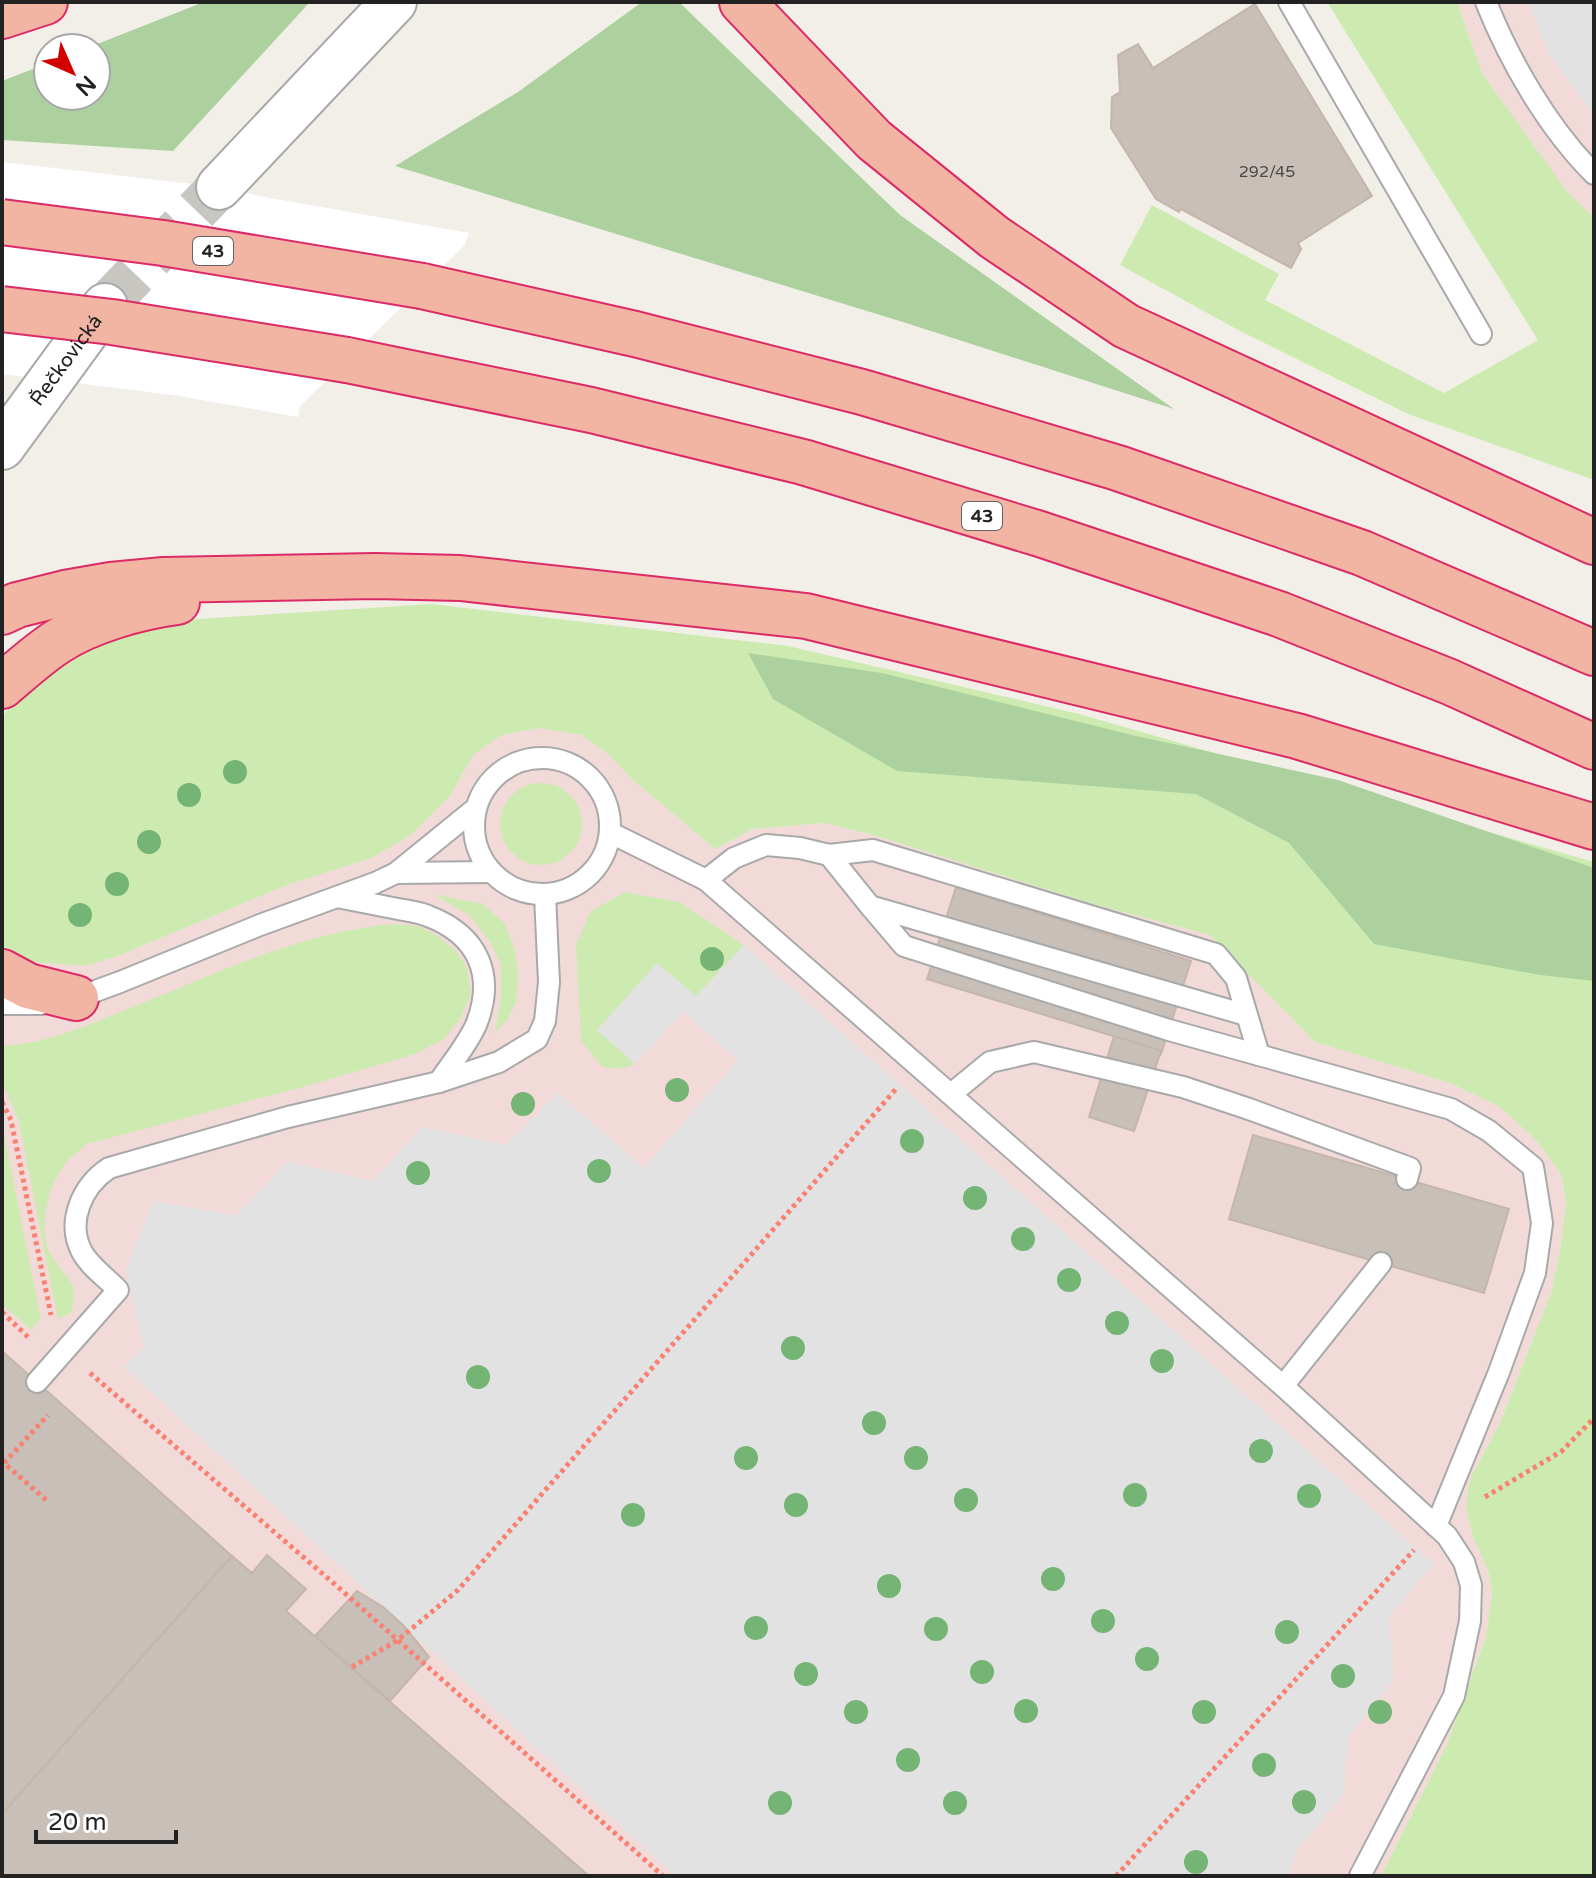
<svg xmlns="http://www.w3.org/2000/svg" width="1596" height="1878" font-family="'Varela Round',sans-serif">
	<rect width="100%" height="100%" fill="#f2efe9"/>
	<g fill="#f2dad9">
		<polygon points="1457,2 1594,2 1594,218 1567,193 1482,73"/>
		<polygon points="538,728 581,734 608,754 633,780 715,849 753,829 824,823 877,836 1093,904 1210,935 1315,1042 1450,1083 1500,1107 1535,1139 1559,1171 1563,1181 1566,1204 1560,1250 1551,1293 1500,1423 1472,1475 1468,1489 1466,1508 1474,1539 1489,1573 1492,1594 1486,1637 1447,1744 1381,1876 2,1876 2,948 20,961 118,956 287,885 371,858 449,797 474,754 502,735"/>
	</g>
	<g fill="#cdebb0">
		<polygon points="1327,2 1457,2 1482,73 1567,192 1594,218 1594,480 1408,414 1240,331 1120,265 1152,205 1279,274 1265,300 1444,393 1538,340"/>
		<polygon points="431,604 788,646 1079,714 1594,862 1594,1876 1381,1876 1447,1744 1486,1637 1492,1594 1489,1573 1474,1539 1466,1508 1468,1489 1472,1475 1500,1423 1551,1293 1560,1250 1566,1204 1563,1181 1559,1171 1535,1139 1500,1107 1450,1083 1315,1042 1210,935 1093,904 877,836 824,823 753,829 715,849 633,780 608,754 581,735 538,728 502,735 474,754 449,797 411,835 371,858 287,885 118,956 84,966 20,961 2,948 2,717 27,686 95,642 164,621"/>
		<circle cx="541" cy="824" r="41"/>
		<polygon points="625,892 679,902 744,945 696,997 657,964 598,1029 635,1064 621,1069 603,1067 581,1041 576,945 590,912"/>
		<polygon points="433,894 483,904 505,924 515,951 518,974 516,1002 507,1020 495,1033 501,997 501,965 489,940 469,915"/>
		<path d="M 394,924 L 418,926 L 436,935 L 456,951 L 467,968 L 471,993 L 461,1018 L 444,1039 L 415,1054 L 310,1085 L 87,1144 C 81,1149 74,1154 68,1160 C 49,1181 37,1227 50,1253 C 64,1279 81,1279 71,1313 L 58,1319 L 19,1122 L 7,1093 L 2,1085 L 2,1046 C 48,1043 83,1027 125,1010 C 211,976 301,931 394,924 Z"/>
		<polygon points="2,1124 41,1319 31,1330 2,1304"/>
	</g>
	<g fill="#add19e">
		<polygon points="204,2 310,2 173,151 2,140 2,81 48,63 48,96 96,96 96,48 87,48"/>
		<polygon points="642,2 679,2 900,215 1174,409 906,323 395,166 518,92"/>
		<polygon points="748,653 882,673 1132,735 1338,780 1594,868 1594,981 1540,975 1374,944 1289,843 1196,794 897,771 773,699"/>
	</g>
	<g fill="#e2e2e2">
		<polygon points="1528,2 1594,2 1594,116 1549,53"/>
		<polygon points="744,945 1434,1564 1389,1616 1394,1680 1348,1737 1344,1794 1297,1850 1290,1876 675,1876 124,1367 144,1347 126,1270 154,1201 236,1216 287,1162 373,1181 422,1127 506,1145 558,1093 644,1168 738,1060 683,1012 635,1064 597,1030 657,963 696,996"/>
	</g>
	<polygon fill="#fff" points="2,162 219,187 270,198 469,233 464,246 300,406 298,417 173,395 2,374"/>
	<g fill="#c7bfb8" stroke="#c4b6ab" stroke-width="2">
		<polygon points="1255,4 1372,196 1298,243 1301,249 1291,268 1181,209 1179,212 1156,199 1111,128 1112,97 1120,92 1118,55 1138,44 1153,68"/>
		<polygon points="956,887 1191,961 1162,1051 927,979"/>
		<polygon points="1114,1036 1162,1051 1159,1057 1134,1131 1089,1117"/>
		<polygon points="1253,1135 1509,1209 1484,1293 1229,1219"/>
		<polygon points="2,1351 232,1556 2,1814"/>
		<polygon points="267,1555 306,1589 286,1611 589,1876 2,1876 2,1814 232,1556 252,1573"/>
		<polygon points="357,1591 383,1607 404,1626 429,1657 390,1701 315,1636"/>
	</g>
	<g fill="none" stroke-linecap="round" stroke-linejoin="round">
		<polyline stroke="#c8c6c1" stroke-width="44" stroke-dasharray="44 22" stroke-linecap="butt" points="105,306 219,187"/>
		<g stroke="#a9a9a9" stroke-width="24">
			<g id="service">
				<polyline points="1289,2 1481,334"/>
				<path d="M 1486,2 C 1510,62 1548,128 1594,174"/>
				<circle cx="542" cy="826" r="68"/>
				<polyline points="611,833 706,880 1283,1386 1447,1536 1464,1562 1471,1585 1470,1621 1454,1696 1360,1876"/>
				<polyline points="829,855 870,906 1246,1015"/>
				<polyline points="396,873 490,872"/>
				<polyline points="706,880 734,858 766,845 800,848 829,855 873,850 1216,954 1236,978 1259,1055 1451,1109 1489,1131 1533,1167 1542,1223 1535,1273 1499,1372 1436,1526"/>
				<path d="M 337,897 C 357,901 378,905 398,909 C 408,911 419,912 428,916 C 478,935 496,975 476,1025 C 467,1045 451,1064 439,1082"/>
				<polyline points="870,906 904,946 1169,1030 1259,1055"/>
				<polyline points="74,999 120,982 260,925 375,883 396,873 476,808"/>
				<polyline points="2,1004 42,1004"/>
				<polyline points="951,1094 990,1062 1034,1052 1183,1087 1249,1109 1410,1168 1407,1179"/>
				<path d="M 37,1382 L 118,1290 C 107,1278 90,1267 82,1252 C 66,1222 82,1186 109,1168 L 288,1117 L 439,1082 L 499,1062 L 537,1039 L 545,1021 L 549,982 L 545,895"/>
				<polyline points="1283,1386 1381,1263"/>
			</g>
		</g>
		<g stroke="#a9a9a9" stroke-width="48">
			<g id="tertiary">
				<polyline points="219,187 394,2"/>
				<path id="s1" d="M 2,447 L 105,306"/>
			</g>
		</g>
		<g stroke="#dc2a67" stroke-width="48">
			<g id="trunk">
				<polyline points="742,2 874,140 994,237 1126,326 1594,542"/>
				<polyline points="2,16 45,2"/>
				<polyline points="422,286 635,334 862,392 1118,468 1362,553 1594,653"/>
				<polyline points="347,360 591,410 803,462 1040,534 1279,614 1450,682 1594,747"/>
				<polyline points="2,612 17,605 65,593 111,585 164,580 375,576 460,578 806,616 1297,736 1594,827"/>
				<path d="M 2,686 C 20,671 37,655 57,642 C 89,621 139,607 177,602"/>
				<polyline points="2,972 28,986 76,998"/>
			</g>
		</g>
		<g stroke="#fa8072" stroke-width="5" stroke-dasharray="4 4" stroke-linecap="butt">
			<polyline points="2,1102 11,1120 51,1315"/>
			<polyline points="2,1312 30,1339"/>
			<polyline points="90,1373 338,1587 663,1876"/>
			<polyline points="1485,1497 1562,1451 1594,1418"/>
			<polyline points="46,1500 4,1463 48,1415"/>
			<polyline points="352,1667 398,1640 458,1590 896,1089"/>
			<polyline points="1116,1876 1414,1550"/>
		</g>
		<use href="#service" stroke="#fff" stroke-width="20"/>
		<use href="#tertiary" stroke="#fff" stroke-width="44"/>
		<use href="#trunk" stroke="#f2b4a3" stroke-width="44"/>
		<g stroke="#dc2a67" stroke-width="48" stroke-linecap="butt">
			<g id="trunk-bridge">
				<polyline points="2,222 163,243 422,286"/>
				<polyline points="2,309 112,322 347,360"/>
			</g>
		</g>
		<use href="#trunk-bridge" stroke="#f2b4a3" stroke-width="44"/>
	</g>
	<g fill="#74b475">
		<circle cx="235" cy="772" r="12"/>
		<circle cx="189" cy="795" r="12"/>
		<circle cx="149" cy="842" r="12"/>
		<circle cx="117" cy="884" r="12"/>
		<circle cx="80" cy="915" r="12"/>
		<circle cx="712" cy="959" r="12"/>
		<circle cx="677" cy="1090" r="12"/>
		<circle cx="523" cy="1104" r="12"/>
		<circle cx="912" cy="1141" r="12"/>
		<circle cx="599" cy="1171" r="12"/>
		<circle cx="418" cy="1173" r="12"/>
		<circle cx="975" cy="1198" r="12"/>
		<circle cx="1023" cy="1239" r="12"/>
		<circle cx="1069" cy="1280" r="12"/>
		<circle cx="1117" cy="1323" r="12"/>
		<circle cx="793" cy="1348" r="12"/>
		<circle cx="1162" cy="1361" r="12"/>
		<circle cx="478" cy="1377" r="12"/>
		<circle cx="874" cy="1423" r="12"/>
		<circle cx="1261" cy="1451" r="12"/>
		<circle cx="746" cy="1458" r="12"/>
		<circle cx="916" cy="1458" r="12"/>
		<circle cx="1135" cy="1495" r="12"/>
		<circle cx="1309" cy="1496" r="12"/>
		<circle cx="966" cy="1500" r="12"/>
		<circle cx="796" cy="1505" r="12"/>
		<circle cx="633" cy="1515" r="12"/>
		<circle cx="1053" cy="1579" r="12"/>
		<circle cx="889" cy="1586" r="12"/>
		<circle cx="1103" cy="1621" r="12"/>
		<circle cx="756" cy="1628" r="12"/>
		<circle cx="936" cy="1629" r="12"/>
		<circle cx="1287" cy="1632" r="12"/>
		<circle cx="1147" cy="1659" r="12"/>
		<circle cx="982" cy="1672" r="12"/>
		<circle cx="806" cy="1674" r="12"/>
		<circle cx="1343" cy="1676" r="12"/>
		<circle cx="1026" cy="1711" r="12"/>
		<circle cx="856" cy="1712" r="12"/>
		<circle cx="1204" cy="1712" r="12"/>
		<circle cx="1380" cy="1712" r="12"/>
		<circle cx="908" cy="1760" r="12"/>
		<circle cx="1264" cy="1765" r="12"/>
		<circle cx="1304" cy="1802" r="12"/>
		<circle cx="780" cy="1803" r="12"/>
		<circle cx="955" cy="1803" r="12"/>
		<circle cx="1196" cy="1862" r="12"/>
	</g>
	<g text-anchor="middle" stroke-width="6" stroke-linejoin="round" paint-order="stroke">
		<g font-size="16" fill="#4b4948">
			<text x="1267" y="177">292/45</text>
		</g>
		<g fill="#fff" stroke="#646464" stroke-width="2">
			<rect x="193" y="237" width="40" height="28" rx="6"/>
			<rect x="962" y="502" width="40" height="28" rx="6"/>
		</g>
		<g font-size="18" font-weight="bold" fill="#222">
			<text x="213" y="257">43</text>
			<text x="982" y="522">43</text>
		</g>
		<g font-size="20" fill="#222" stroke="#fff">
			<text dy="7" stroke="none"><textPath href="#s1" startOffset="108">Řečkovická</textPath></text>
		</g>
	</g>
	<rect width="1596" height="1878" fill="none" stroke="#222222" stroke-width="8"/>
	<g transform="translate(72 72) rotate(135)"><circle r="38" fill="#ffffff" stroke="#a7a7a7" stroke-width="2"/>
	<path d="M0-6L14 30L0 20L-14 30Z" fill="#d40000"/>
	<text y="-12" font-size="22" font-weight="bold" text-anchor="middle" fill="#222222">N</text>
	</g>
	<path d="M36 1830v12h140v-12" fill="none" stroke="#222222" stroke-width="4"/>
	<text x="48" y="1830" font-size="24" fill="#222222" stroke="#ffffff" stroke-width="6" paint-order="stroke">20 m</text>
</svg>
